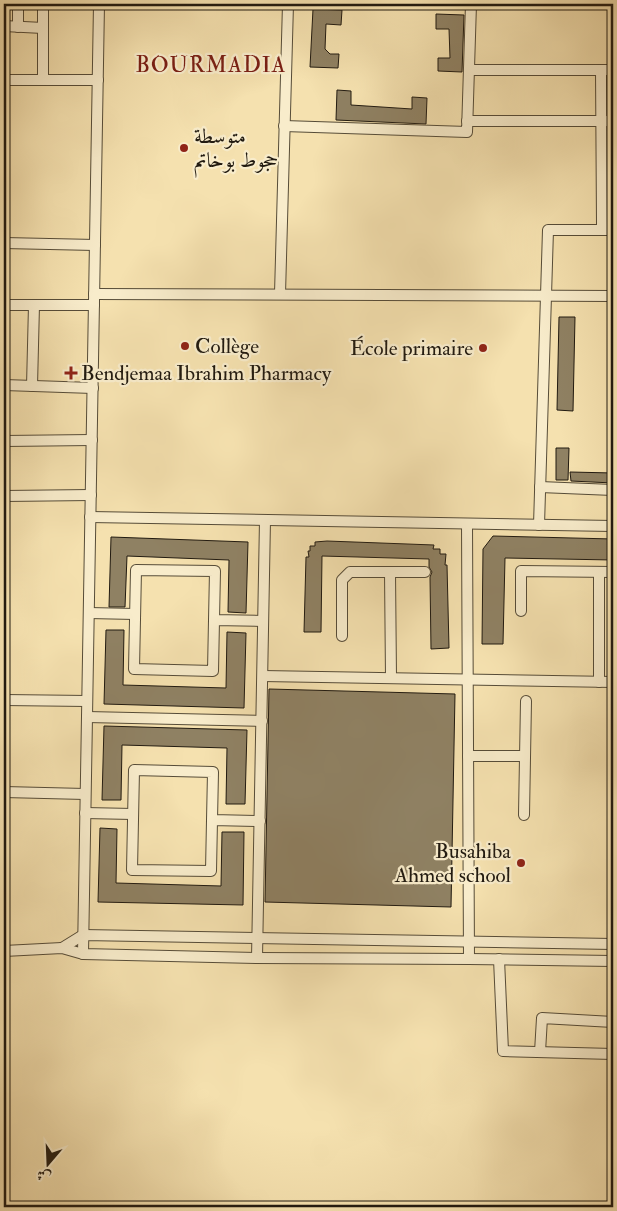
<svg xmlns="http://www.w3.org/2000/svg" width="617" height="1211" font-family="'IM FELL Double Pica',Amiri,serif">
	<rect width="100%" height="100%" fill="#f5e1af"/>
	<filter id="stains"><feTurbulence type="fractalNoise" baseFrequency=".004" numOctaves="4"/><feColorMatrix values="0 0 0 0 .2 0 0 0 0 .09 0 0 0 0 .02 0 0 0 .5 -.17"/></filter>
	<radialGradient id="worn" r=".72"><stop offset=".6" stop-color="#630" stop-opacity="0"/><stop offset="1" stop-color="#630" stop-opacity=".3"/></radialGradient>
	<g fill="#8f8163" stroke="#211a10">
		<polygon points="313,9 342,10 341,25 326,24 325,49 330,54 339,54 338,68 310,67"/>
		<polygon points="436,14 464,15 462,72 438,71 438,58 450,58 449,29 436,29"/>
		<polygon points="337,90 351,91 351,105 412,109 412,97 427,98 426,124 336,120"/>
		<polygon points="559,317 575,317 573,411 557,410"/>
		<polygon points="556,448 569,448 568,480 556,480"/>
		<polygon points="570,472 613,473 613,483 571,481"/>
		<polygon points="493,536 613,539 613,560 505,558 503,644 482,644 483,549"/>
		<polygon points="111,537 248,542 246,613 228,612 229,560 127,556 125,607 109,607"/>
		<polygon points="327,541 434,545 433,549 440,549 440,554 446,554 445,565 447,565 449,648 431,649 430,577 432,572 429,567 429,559 322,556 321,632 304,632 306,557 309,557 308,551 310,551 310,546 315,546 315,542"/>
		<polygon points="106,630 124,630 123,685 226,688 227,632 246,633 244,708 104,704"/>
		<polygon points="269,689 455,694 451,907 265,902"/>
		<polygon points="104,726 247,730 245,804 226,804 227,748 122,745 121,800 102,800"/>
		<polygon points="100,828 117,829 116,883 221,886 222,832 244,832 243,905 98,902"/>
	</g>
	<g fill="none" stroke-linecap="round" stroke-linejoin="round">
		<g stroke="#564c38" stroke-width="12">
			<g id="minor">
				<polyline points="18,4 18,27"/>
				<polyline points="4,26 43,28"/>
				<polyline points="469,70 613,70"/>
				<polyline points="601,70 602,225"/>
				<polyline points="4,80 98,80"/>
				<polyline points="43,80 43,4"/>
				<polyline points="467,121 613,121"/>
				<polyline points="284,126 467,132 471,4"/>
				<polyline points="4,243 95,245"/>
				<polyline points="94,294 613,296"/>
				<polyline points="280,294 288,4"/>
				<polyline points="4,305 94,305"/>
				<polyline points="4,385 93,388"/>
				<polyline points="32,386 34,305"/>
				<polyline points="4,441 92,440"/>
				<polyline points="540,487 613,490"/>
				<polyline points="4,496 91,495"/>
				<polyline points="90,517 613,526"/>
				<polyline points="467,524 469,959"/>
				<polyline points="539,525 548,230 613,230"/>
				<polyline points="390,572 391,678"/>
				<polyline points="521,611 521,571 613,572"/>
				<polyline points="89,613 135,614"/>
				<polyline points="214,620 215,571 136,570 134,669 213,671 214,620 263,621"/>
				<polyline points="342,636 342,580 350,572 425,572"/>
				<polyline points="263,676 613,682"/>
				<polyline points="599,682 599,572"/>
				<polyline points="4,700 87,701"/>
				<polyline points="87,717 262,721"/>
				<polyline points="468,756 525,756"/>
				<polyline points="4,792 85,794"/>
				<polyline points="85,813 133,814"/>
				<polyline points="524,815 526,701"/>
				<polyline points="212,820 213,772 134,770 132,870 211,871 212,820 260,821"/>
				<polyline points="62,948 83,935 613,944"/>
				<polyline points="4,951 62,948 83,954 257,958 469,959 613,961"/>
				<polyline points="83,954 99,4"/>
				<polyline points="257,958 265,520"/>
				<polyline points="499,959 503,1051 613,1054"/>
				<polyline points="540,1052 542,1018 613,1022"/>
			</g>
		</g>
		<use href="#minor" stroke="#f8eccb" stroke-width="10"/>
	</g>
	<g fill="#8f2418" stroke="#f8eccb" stroke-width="2">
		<circle cx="184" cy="148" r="5"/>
		<circle cx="185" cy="346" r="5"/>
		<circle cx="483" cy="348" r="5"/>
		<path d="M68.5 365.5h5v5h5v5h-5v5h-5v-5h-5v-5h5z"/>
		<circle cx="521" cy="863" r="5"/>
	</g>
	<g text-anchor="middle" stroke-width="4.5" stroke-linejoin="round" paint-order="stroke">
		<g font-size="21" fill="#211a10" stroke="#f8eccb" text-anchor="start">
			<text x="194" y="143">متوسطة<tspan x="194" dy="24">حجوط بوخاتم</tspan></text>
			<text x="195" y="353">Collège</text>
			<text x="473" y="355" text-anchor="end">École primaire</text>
			<text x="81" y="380">Bendjemaa Ibrahim Pharmacy</text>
			<text x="511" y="858" text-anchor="end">Busahiba<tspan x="511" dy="24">Ahmed school</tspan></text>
		</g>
		<g font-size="22" letter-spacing="1" fill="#7a1f14" stroke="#f8eccb">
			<text x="211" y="72">BOURMADIA</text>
		</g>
	</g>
	<rect width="617" height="1211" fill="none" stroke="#f5e1af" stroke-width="20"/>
	<rect x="5" y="5" width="607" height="1201" fill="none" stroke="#211a10" stroke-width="2.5"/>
	<rect x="10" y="10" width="597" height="1191" fill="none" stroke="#211a10"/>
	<g transform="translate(48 1164) rotate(199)" stroke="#f8eccb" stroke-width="4" paint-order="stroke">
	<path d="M0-4L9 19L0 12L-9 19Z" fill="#211a10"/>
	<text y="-8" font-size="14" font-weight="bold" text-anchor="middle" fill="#211a10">ش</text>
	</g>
	<rect width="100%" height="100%" filter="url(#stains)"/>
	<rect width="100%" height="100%" fill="url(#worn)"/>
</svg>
